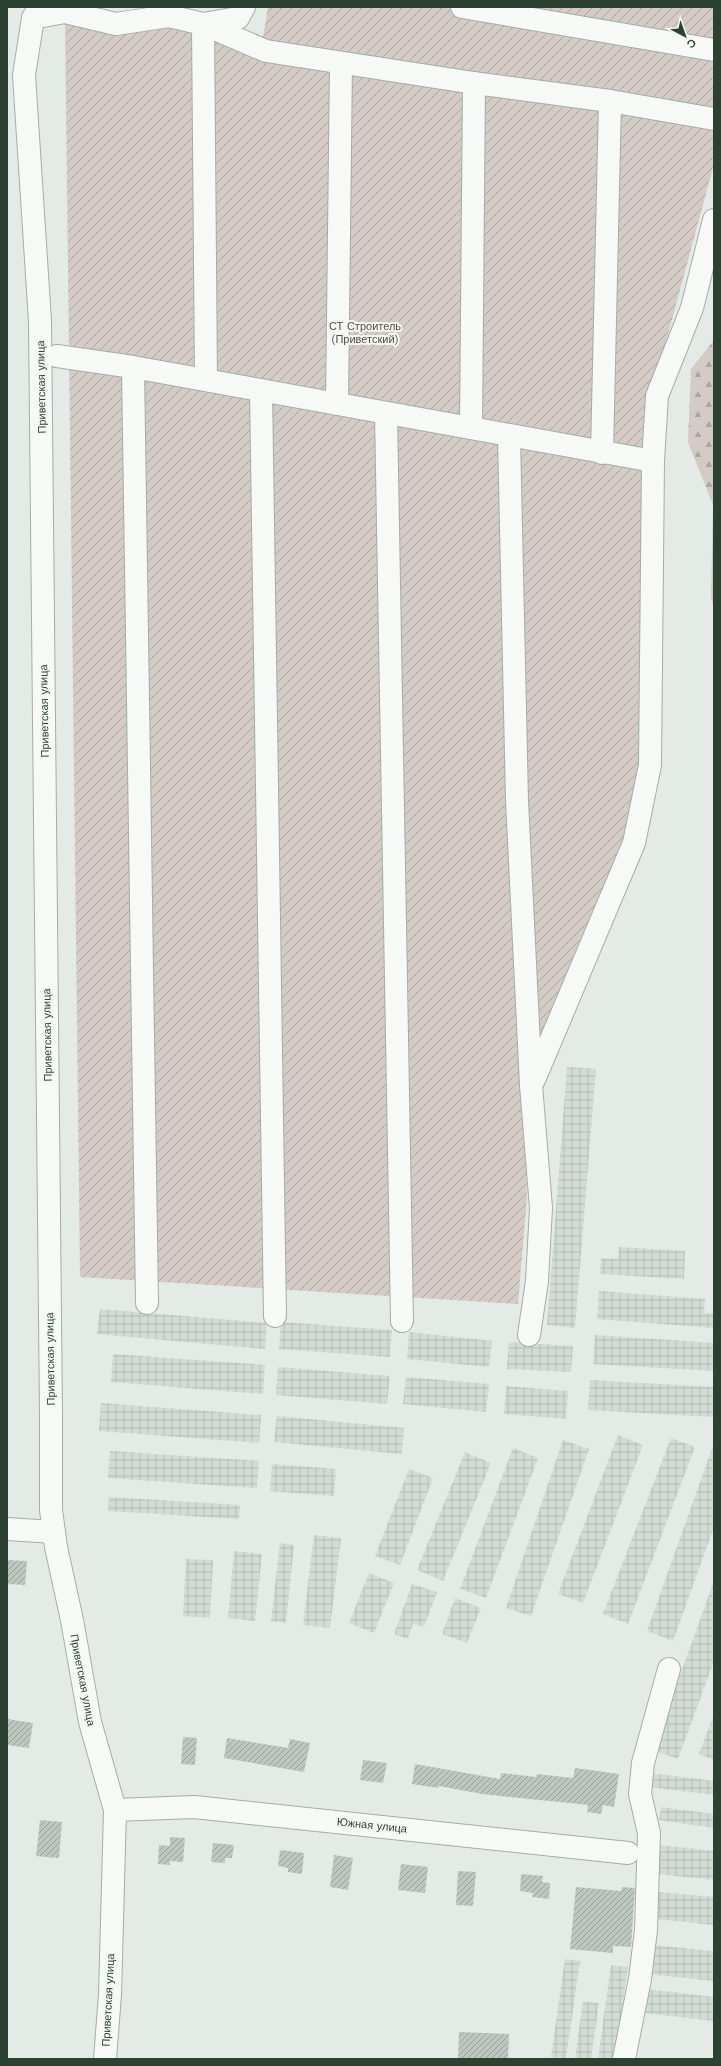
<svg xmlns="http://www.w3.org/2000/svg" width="721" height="2066" font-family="'Work Sans',sans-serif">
	<defs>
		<pattern id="industrial-grid" width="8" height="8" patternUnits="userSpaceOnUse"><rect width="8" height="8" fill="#d2dcd5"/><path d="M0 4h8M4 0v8" fill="none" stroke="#b5beb7"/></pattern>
		<pattern id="forest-firs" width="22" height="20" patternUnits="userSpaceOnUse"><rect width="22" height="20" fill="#d4cbc6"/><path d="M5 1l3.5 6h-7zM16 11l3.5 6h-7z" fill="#aca6a1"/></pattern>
		<pattern id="garden-furrows" width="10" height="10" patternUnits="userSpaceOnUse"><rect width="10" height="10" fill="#d4cbc6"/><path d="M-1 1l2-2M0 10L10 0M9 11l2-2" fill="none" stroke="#aca6a1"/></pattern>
		<pattern id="building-hatch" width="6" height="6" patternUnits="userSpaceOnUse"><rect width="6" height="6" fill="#bcc7bf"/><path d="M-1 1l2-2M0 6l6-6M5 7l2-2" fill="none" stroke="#99a39c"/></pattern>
	</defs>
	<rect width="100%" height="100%" fill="#e4ebe6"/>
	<g fill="url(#industrial-grid)">
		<polygon points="567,1067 596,1069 575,1328 547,1325"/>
		<polygon points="619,1247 685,1251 684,1279 600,1274 601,1258 618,1259"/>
		<polygon points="599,1291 705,1299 704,1313 714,1314 714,1328 597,1319"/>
		<polygon points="100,1309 267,1323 265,1349 97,1334"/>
		<polygon points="281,1322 392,1330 390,1357 279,1349"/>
		<polygon points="409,1332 492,1341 489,1367 407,1359"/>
		<polygon points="595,1335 714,1343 714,1371 593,1364"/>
		<polygon points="509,1342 573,1346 571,1372 507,1369"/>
		<polygon points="113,1354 265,1365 263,1394 111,1382"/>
		<polygon points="278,1367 390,1376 387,1404 276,1395"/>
		<polygon points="406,1377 489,1384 486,1412 403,1404"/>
		<polygon points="590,1380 714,1387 714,1417 588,1410"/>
		<polygon points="506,1386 568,1391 566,1419 504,1414"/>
		<polygon points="101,1403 261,1415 259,1443 99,1431"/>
		<polygon points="277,1416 404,1428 402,1454 274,1442"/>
		<polygon points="618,1435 643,1445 583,1603 558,1594"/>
		<polygon points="671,1438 695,1447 628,1624 603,1614"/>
		<polygon points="563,1440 589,1449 531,1616 506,1608"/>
		<polygon points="714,1443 714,1527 673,1641 647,1631"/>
		<polygon points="513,1448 538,1458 486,1598 460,1589"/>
		<polygon points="110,1451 259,1461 257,1488 108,1478"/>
		<polygon points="465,1452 491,1463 443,1581 417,1570"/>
		<polygon points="272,1464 336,1469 334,1496 270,1491"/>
		<polygon points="409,1469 433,1478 400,1565 375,1556"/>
		<polygon points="109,1497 240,1505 239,1519 108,1511"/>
		<polygon points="314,1535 341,1538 330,1628 303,1625"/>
		<polygon points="280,1543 294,1545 286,1623 271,1621"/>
		<polygon points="234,1551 262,1554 255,1621 228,1618"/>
		<polygon points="186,1559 213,1560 210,1618 183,1616"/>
		<polygon points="369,1573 394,1583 374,1633 349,1623"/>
		<polygon points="714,1581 714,1661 678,1759 653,1750"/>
		<polygon points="412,1584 437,1592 424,1627 413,1623 408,1639 394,1634"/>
		<polygon points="455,1598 481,1608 467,1643 442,1634"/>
		<polygon points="714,1714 714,1760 699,1754"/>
		<polygon points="650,1773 714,1781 714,1795 649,1787"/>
		<polygon points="661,1807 714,1814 714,1828 659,1820"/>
		<polygon points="661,1845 714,1851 714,1880 658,1874"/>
		<polygon points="659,1892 714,1897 714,1925 656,1919"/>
		<polygon points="650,1945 714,1951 714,1981 647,1974"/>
		<polygon points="565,1959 580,1961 566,2059 551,2057"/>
		<polygon points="611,1965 628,1967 615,2059 598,2059"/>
		<polygon points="647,1989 714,1997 714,2021 644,2013"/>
		<polygon points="583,2001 599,2003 591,2059 575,2059"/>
	</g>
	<polygon fill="url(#forest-firs)" points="714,340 714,606 711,599 713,505 688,442 691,369"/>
	<polygon fill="url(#garden-furrows)" points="268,7 714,7 714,164 659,368 643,758 626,839 545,1041 523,1046 527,1197 518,1304 80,1277 65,17 168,24 260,55"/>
	<g fill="url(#building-hatch)">
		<polygon points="8,1560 27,1561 25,1585 7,1584"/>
		<polygon points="7,1719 33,1723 29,1748 7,1745"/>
		<polygon points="183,1737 197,1738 195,1765 181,1764"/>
		<polygon points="227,1738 288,1748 290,1739 310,1743 304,1772 224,1758"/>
		<polygon points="363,1760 387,1763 383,1783 360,1780"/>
		<polygon points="415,1764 500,1779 501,1773 536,1777 537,1774 573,1778 575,1768 619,1774 614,1807 603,1805 601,1814 587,1812 588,1805 482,1794 439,1786 438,1788 412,1784"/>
		<polygon points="40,1820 62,1822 59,1858 36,1856"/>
		<polygon points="170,1837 185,1838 183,1862 170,1861 170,1865 158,1864 159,1845 170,1846"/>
		<polygon points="213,1843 234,1845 232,1858 225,1858 225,1863 211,1862"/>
		<polygon points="280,1850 304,1853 302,1874 288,1872 288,1868 278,1866"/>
		<polygon points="334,1855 353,1858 348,1890 330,1887"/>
		<polygon points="401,1864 428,1867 425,1893 398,1890"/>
		<polygon points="458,1871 476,1872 473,1906 456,1905"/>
		<polygon points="521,1874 543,1876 542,1882 550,1883 549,1899 532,1897 533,1893 520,1891"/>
		<polygon points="576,1887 621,1891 622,1887 635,1888 631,1947 613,1946 613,1953 570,1949"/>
		<polygon points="459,2032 509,2034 508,2059 458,2059"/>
	</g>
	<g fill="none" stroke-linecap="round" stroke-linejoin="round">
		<g stroke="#a2aea6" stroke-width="24">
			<g id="minor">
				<polyline points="40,7 33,18 24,75 40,321 51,1416 51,1510 56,1547 72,1620 90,1722 115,1810 110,1995 105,2059"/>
				<polyline points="462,7 714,50"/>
				<polyline points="33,18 65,12 116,24 169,16 203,24 266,51 474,83 610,101 714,119"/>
				<polyline points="57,356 133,367 653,461"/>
				<polyline points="133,367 147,1303"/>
				<polyline points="206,380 203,24 238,18 244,7"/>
				<polyline points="261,390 275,1316"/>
				<polyline points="337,404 341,63"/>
				<polyline points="386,413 402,1321"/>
				<polyline points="471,428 474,83"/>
				<polyline points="509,436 517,801 531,1085 541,1208 537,1281 529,1335"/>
				<polyline points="602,453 610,101"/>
				<polyline points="534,1080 634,843 650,765 653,461 657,396 692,308 714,220"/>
				<polyline points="7,1529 54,1532"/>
				<polyline points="115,1810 194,1807 628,1853"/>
				<polyline points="624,2059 640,1979 646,1930 649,1833 640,1794 643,1763 669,1669"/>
			</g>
		</g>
		<use href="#minor" stroke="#f7f9f7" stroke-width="22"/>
	</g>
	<g text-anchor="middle" stroke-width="4" stroke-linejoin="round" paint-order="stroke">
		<g font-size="11" fill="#5c4a3c" stroke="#f4f8f5">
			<text x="365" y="330">СТ Строитель<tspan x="365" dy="13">(Приветский)</tspan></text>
		</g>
		<g font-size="11" fill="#2d4133" stroke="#f4f8f5">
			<text transform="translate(41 387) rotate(-91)" y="4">Приветская улица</text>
			<text transform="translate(44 711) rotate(-91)" y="4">Приветская улица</text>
			<text transform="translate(47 1035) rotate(-91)" y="4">Приветская улица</text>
			<text transform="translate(50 1359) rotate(-91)" y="4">Приветская улица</text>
			<text transform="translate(83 1680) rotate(79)" y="4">Приветская улица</text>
			<text transform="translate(372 1825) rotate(6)" y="4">Южная улица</text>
			<text transform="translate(108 2000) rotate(-87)" y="4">Приветская улица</text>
		</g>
	</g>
	<rect width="721" height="2066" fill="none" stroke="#2d4133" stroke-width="16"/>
	<g transform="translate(685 36) rotate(139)" stroke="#f4f8f5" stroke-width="3" paint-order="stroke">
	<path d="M0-3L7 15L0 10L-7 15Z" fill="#2d4133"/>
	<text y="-6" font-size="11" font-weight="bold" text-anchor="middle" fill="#2d4133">С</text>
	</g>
</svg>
